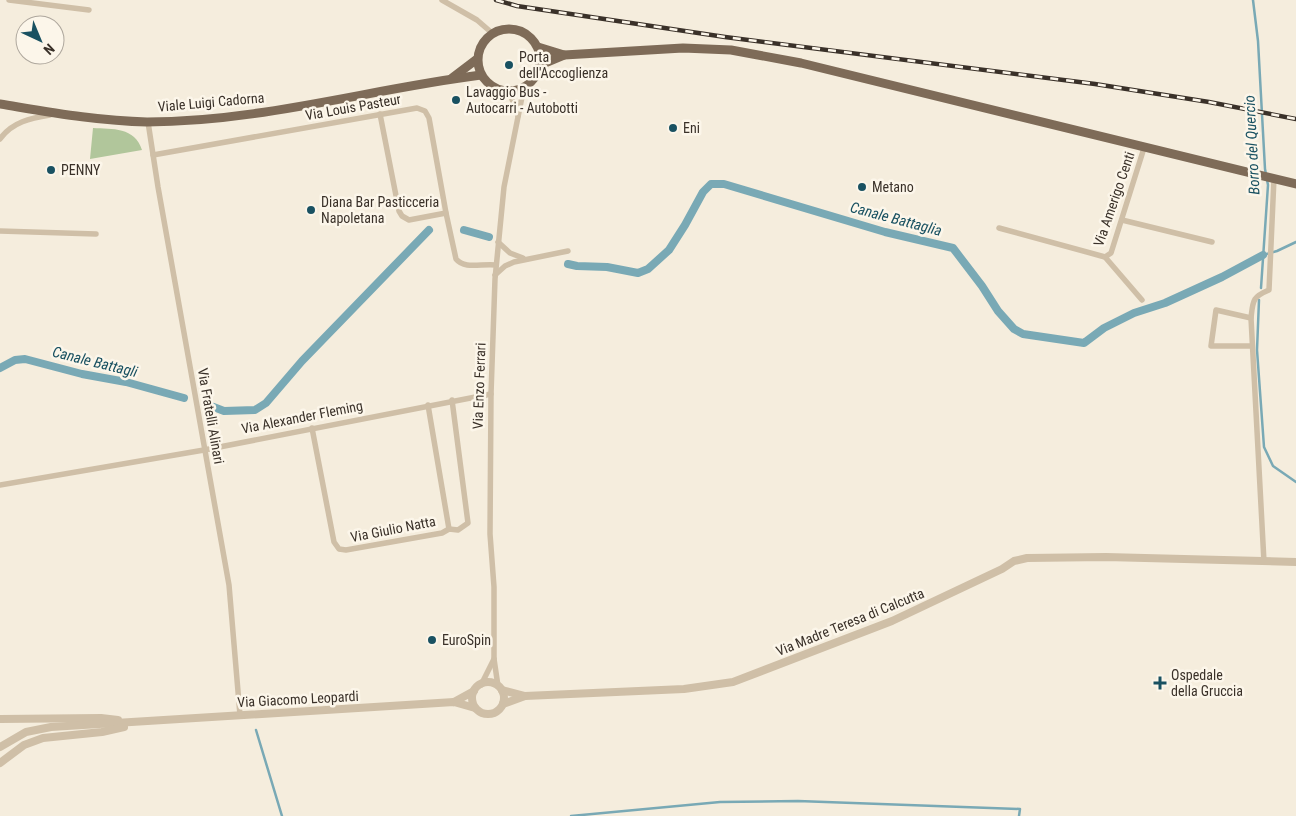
<svg xmlns="http://www.w3.org/2000/svg" width="1296" height="816" font-family="'Roboto Condensed',sans-serif">
	<rect width="100%" height="100%" fill="#f5eddd"/>
	<path fill="#b1c69b" d="M 93,128 C 112,129 135,127 142,150 L 90,159 Z"/>
	<g fill="none" stroke-linecap="round" stroke-linejoin="round">
		<g stroke="#79a9b5" stroke-width="2.5">
			<polyline points="1253,0 1258,41 1265,169 1268,185 1261,288"/>
			<polyline points="1263,255 1277,251 1296,242"/>
			<polyline points="1259,300 1257,350 1264,447 1273,466 1296,482"/>
			<polyline points="256,730 282,816"/>
			<polyline points="571,816 720,802 798,801 1020,809 1019,816"/>
		</g>
		<g stroke="#79a9b5" stroke-width="8">
			<polyline points="464,230 489,237"/>
			<polyline points="568,264 577,266 607,267 638,273 648,269 669,250 685,225 703,192 711,184 724,184 885,232 953,248 982,286 998,311 1014,329 1023,334 1084,343 1104,328 1134,313 1165,303 1222,277 1263,255"/>
			<polyline points="0,368 15,360 25,359 82,374 126,382 184,398"/>
			<polyline points="211,406 224,411 255,410 266,403 302,361 429,230"/>
		</g>
		<g stroke="#cfbfa7" stroke-width="5.5">
			<polyline points="9,0 89,10"/>
			<polyline points="442,0 477,20 492,33"/>
			<polyline points="509,91 518,116"/>
			<polyline points="380,114 399,211 402,216 409,220 446,213"/>
			<polyline points="148,122 158,187 229,585 240,715"/>
			<path d="M 0,139 C 12,122 31,118 50,115"/>
			<path d="M 153,155 L 417,108 L 425,111 L 429,118 L 446,213 L 456,259 C 465,270 482,263 496,265"/>
			<polyline points="1122,220 1212,242"/>
			<polyline points="999,228 1105,257 1142,300"/>
			<polyline points="0,231 96,234"/>
			<polyline points="498,242 510,253 523,258"/>
			<polyline points="1105,257 1111,253 1144,148"/>
			<polyline points="495,275 505,266 514,262 568,251"/>
			<polyline points="1251,318 1216,310 1211,346 1251,346"/>
			<polyline points="428,405 449,529"/>
			<polyline points="312,428 334,542 339,549 346,550 442,533 449,529 458,530 468,523 452,400"/>
			<polyline points="0,485 204,450 491,394"/>
			<path d="M 1264,562 L 1251,318 C 1253,301 1252,297 1269,290 L 1274,178"/>
			<polyline points="481,685 494,659"/>
			<polyline points="498,686 494,659 494,587 490,534 491,394 495,279 504,187 524,87"/>
		</g>
		<g stroke="#cfbfa7" stroke-width="8">
			<circle cx="488" cy="698" r="16"/>
			<polyline points="502,690 525,696 684,689 733,682 892,621 1002,569 1014,561 1027,558 1106,557 1296,562"/>
			<polyline points="454,702 474,691"/>
			<polyline points="503,704 525,696"/>
			<polyline points="0,719 101,718 118,720"/>
			<polyline points="0,747 26,732 51,727 454,702 475,708"/>
			<polyline points="0,763 24,745 43,738 102,732 124,727"/>
		</g>
		<g stroke="#7e6b58" stroke-width="9">
			<circle cx="509" cy="60" r="31"/>
			<polyline points="538,47 564,55"/>
			<polyline points="540,65 564,55 683,48 731,50 801,63 1296,184"/>
			<polyline points="452,78 477,59"/>
			<path d="M 0,104 C 49,112 97,121 147,122 C 260,122 370,89 481,75"/>
		</g>
		<g stroke="#3a3129" stroke-width="4.5">
			<polyline id="rail" points="496,0 517,6 725,37 1095,84 1209,102 1296,119"/>
		</g>
		<use href="#rail" stroke="#fcf6ea" stroke-width="2.5" stroke-dasharray="8" stroke-linecap="butt"/>
	</g>
	<g fill="#195161" stroke="#fcf6ea" stroke-width="2">
		<circle cx="509" cy="65" r="5"/>
		<circle cx="456" cy="100" r="5"/>
		<circle cx="673" cy="128" r="5"/>
		<circle cx="51" cy="170" r="5"/>
		<circle cx="862" cy="187" r="5"/>
		<circle cx="311" cy="210" r="5"/>
		<circle cx="432" cy="640" r="5"/>
		<path d="M1157.5 675.5h5v5h5v5h-5v5h-5v-5h-5v-5h5z"/>
	</g>
	<g text-anchor="middle" stroke-width="5" stroke-linejoin="round" paint-order="stroke">
		<g font-size="14" fill="#3a3129" stroke="#fcf6ea" text-anchor="start">
			<text x="519" y="62">Porta<tspan x="519" dy="16">dell'Accoglienza</tspan></text>
			<text x="466" y="97">Lavaggio Bus -<tspan x="466" dy="16">Autocarri - Autobotti</tspan></text>
			<text x="683" y="133">Eni</text>
			<text x="61" y="175">PENNY</text>
			<text x="872" y="192">Metano</text>
			<text x="321" y="207">Diana Bar Pasticceria<tspan x="321" dy="16">Napoletana</tspan></text>
			<text x="442" y="645">EuroSpin</text>
			<text x="1171" y="680">Ospedale<tspan x="1171" dy="16">della Gruccia</tspan></text>
		</g>
		<g font-size="14" fill="#3a3129" stroke="#fcf6ea">
			<text transform="translate(211 102) rotate(-5)" y="5">Viale Luigi Cadorna</text>
			<text transform="translate(353 107) rotate(-10)" y="5">Via Louis Pasteur</text>
			<text transform="translate(1114 199) rotate(-71)" y="5">Via Amerigo Centi</text>
			<text transform="translate(479 386) rotate(-88)" y="5">Via Enzo Ferrari</text>
			<text transform="translate(211 416) rotate(80)" y="5">Via Fratelli Alinari</text>
			<text transform="translate(302 417) rotate(-11)" y="5">Via Alexander Fleming</text>
			<text transform="translate(393 529) rotate(-11)" y="5">Via Giulio Natta</text>
			<text transform="translate(850 622) rotate(-22)" y="5">Via Madre Teresa di Calcutta</text>
			<text transform="translate(298 699) rotate(-3)" y="5">Via Giacomo Leopardi</text>
		</g>
		<g font-size="15" font-style="italic" fill="#195161" stroke="#fcf6ea">
			<text transform="translate(1252 145) rotate(-93)" y="5">Borro del Quercio</text>
			<text transform="translate(896 219) rotate(15)" y="5">Canale Battaglia</text>
			<text transform="translate(95 362) rotate(14)" y="5">Canale Battagli</text>
		</g>
	</g>
	<g transform="translate(40 40) rotate(136)"><circle r="24" fill="#fcf6ea" stroke="#aea79d"/>
	<path d="M0-4L9 19L0 12L-9 19Z" fill="#195161"/>
	<text y="-8" font-size="14" font-weight="bold" text-anchor="middle" fill="#3a3129">N</text>
	</g>
</svg>
